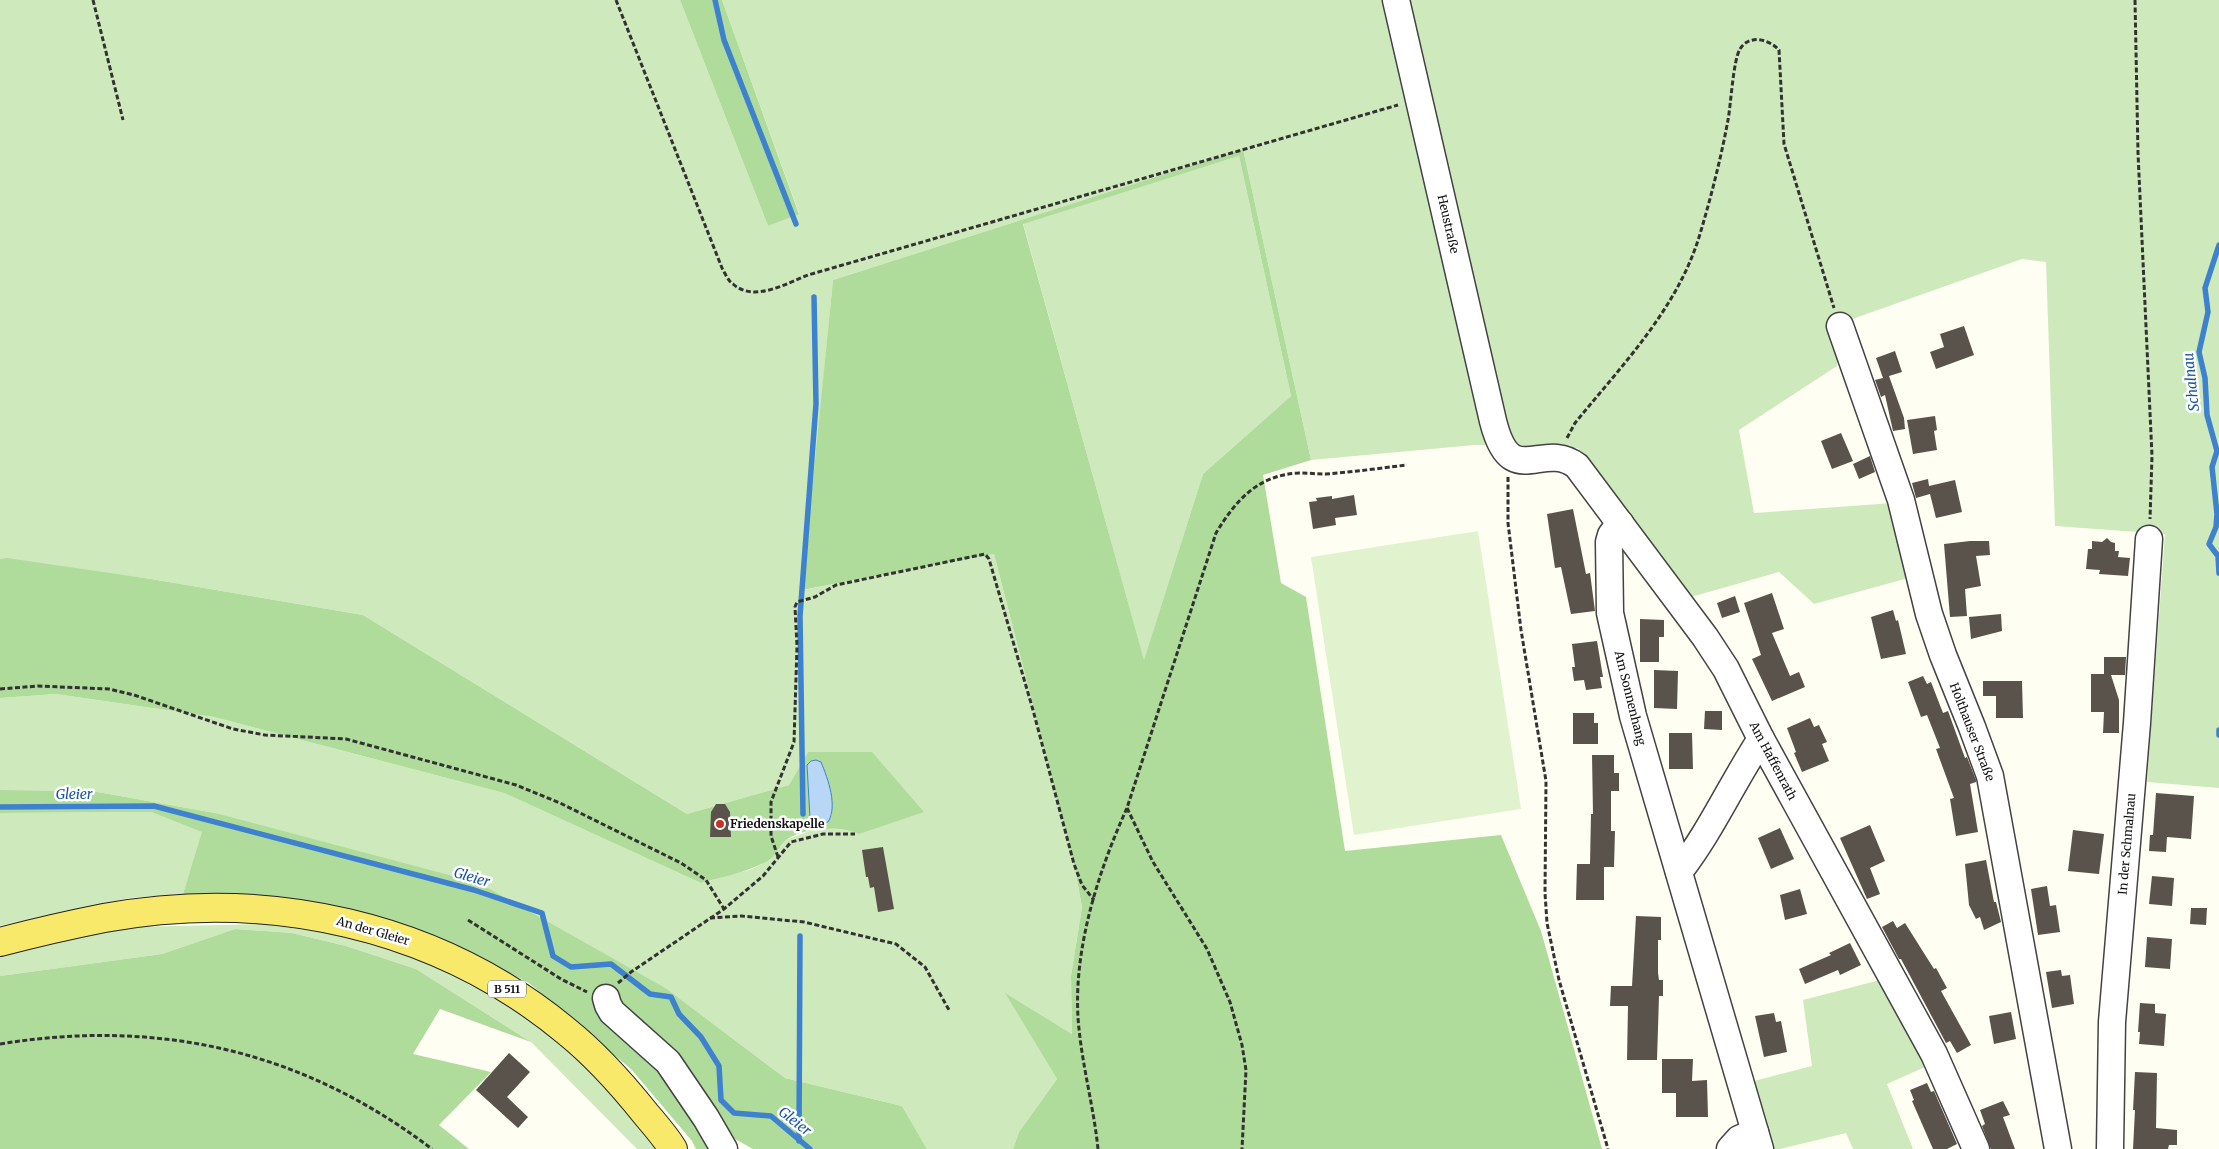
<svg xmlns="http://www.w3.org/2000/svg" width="2219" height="1149" font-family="Merriweather,serif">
	<rect width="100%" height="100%" fill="#fffef3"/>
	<g fill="#ceeabc">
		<polygon points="0,0 680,0 768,226 799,213 722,0 2219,0 2219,788 2147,782 2165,534 2055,526 2046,262 2022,259 1844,322 1837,366 1739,430 1754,513 1893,503 1912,577 1814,604 1779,572 1684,599 1578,448 1475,445 1311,460 1243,149 833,280 803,590 994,554 1074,864 1082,907 1071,976 1072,1034 1006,994 1057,1079 1019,1132 1013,1149 927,1149 902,1106 785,1078 667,989 215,813 92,791 0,790 0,698 56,694 214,717 504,793 701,883 752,869 770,860 786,840 817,828 852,830 808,752 789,785 687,814 363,615 151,579 0,559"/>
		<polygon points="1239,156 1291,396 1203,474 1144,661 1023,223"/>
		<polygon points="151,812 203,832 183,894 129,898 0,926 0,813"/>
		<polygon points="263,924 339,935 423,961 513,1007 590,1068 657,1149 637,1149 531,1042 416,969 346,946 292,933 235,929 162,954 0,976 0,956 37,946 129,927"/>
		<polygon points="1880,980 1925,1067 1887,1084 1913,1149 1853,1149 1846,1133 1780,1149 1769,1149 1750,1082 1812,1066 1803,1000"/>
	</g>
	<g fill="#afdb9b" fill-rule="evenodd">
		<polygon points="680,0 722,0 799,214 768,226"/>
		<path d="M 1243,149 L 1311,460 L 1263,475 L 1281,583 L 1306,597 L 1345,851 L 1501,835 L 1541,931 L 1602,1149 L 1013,1149 L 1019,1132 L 1057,1079 L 1005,993 L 1072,1034 L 1071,976 L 1082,907 L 1074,864 L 994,554 L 802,590 L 833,280 ZM 1239,156 L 1291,396 L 1203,474 L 1144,660 L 1023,224 Z"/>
		<path d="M 7,558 L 151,579 L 363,615 L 687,814 L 789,785 L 808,752 L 872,752 L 924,812 L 859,834 C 842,825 800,828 785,841 C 779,847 775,857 768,861 C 748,872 723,877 701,883 L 504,793 L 214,717 L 56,694 L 0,698 L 0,559 ZM 807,765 L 827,777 L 832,815 L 810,818 Z"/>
		<polygon points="0,790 92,791 215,813 479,883 667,989 785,1078 902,1106 927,1149 753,1149 726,1134 718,1149 696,1149 692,1141 632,1070 529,983 437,936 357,911 275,897 183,894 202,832 151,812 0,813"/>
		<polygon points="235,929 292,933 346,946 416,969 531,1042 440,1009 413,1054 491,1072 439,1125 469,1149 0,1149 0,976 162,954"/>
	</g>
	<polygon fill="#e0f2ce" points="1478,531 1521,809 1354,835 1311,557"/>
	<path fill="#b8d7f7" stroke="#3e81ce" d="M 816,760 L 821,762 C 828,779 838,806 828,822 L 820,824 L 811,821 L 810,818 L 807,765 L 811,761 Z"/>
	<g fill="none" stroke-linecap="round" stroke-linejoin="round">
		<g stroke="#3e81ce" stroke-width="5.5">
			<polyline points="715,0 724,40 796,224"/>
			<polyline points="2219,245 2205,288 2208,312 2199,352 2205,378 2207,415 2217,451 2212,467 2217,514 2216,527 2209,544 2218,556 2219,573"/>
			<polyline points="2219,730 2219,735"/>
			<polyline points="0,807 154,806 474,890 542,913 553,956 571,967 611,964 650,994 671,997 679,1014 701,1037 719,1066 721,1100 734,1113 771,1116 810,1149"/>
			<polyline points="803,814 800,616 816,404 814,297"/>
			<polyline points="799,1141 800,936"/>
		</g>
	</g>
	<g fill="#59534c">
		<polygon points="1964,326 1974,355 1936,369 1930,352 1944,347 1940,334"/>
		<polygon points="1895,351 1902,372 1889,376 1904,418 1905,429 1893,431 1885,395 1881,397 1875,380 1883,378 1876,358"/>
		<polygon points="1935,416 1937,430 1934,431 1937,450 1913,454 1907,420"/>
		<polygon points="1841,433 1853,461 1832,469 1821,441"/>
		<polygon points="1870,456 1875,472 1859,479 1853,464"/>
		<polygon points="1928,479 1929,486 1955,480 1962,512 1936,518 1930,494 1916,498 1912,483"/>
		<polygon points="1354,495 1357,515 1335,518 1336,525 1313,529 1309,502 1317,501 1316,498 1332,496 1332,499"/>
		<polygon points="1573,509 1586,574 1590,573 1595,611 1571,614 1561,567 1555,568 1547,514"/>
		<polygon points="2107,538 2111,542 2115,543 2115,551 2119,551 2118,557 2130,558 2128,576 2099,574 2100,570 2086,569 2088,549 2092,549 2092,541 2102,542"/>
		<polygon points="1970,541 1989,541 1990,555 1976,556 1981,586 1965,589 1967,616 1950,617 1944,544"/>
		<polygon points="1772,593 1784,629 1772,633 1790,676 1799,672 1805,687 1772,701 1752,659 1761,655 1744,603"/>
		<polygon points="1735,596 1740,612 1722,618 1717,603"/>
		<polygon points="1893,610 1896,621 1898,620 1906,654 1881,659 1871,617"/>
		<polygon points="2001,614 2002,631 1971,639 1969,617"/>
		<polygon points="1640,619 1664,620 1664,637 1659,637 1659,662 1640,662"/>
		<polygon points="1597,641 1603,677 1600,677 1602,688 1586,690 1584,680 1574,681 1572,667 1575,667 1572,644"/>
		<polygon points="2104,657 2126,657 2125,675 2111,675 2119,700 2119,733 2103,733 2104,712 2091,712 2091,674 2104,674"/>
		<polygon points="1654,670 1678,671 1677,709 1654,708"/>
		<polygon points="1923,676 1927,684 1931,682 1943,713 1948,711 1965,758 1967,757 1976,780 1976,782 1970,784 1978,832 1956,836 1950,799 1954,798 1936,749 1940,748 1927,715 1921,717 1908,682"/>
		<polygon points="1983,681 2022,681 2023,718 1996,718 1996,696 1983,696"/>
		<polygon points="1705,711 1722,711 1722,730 1704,729"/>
		<polygon points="1573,713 1594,713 1594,723 1598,723 1598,744 1573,744"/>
		<polygon points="1810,718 1814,727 1819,725 1827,742 1822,744 1829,761 1802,772 1794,753 1796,752 1787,728"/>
		<polygon points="1669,733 1692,733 1693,769 1669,769"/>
		<polygon points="1592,755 1614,755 1614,773 1619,773 1619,791 1611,791 1611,831 1615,831 1614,867 1604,867 1604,900 1576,900 1577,864 1590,864 1591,814 1593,814"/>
		<polygon points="2156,793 2194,796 2191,839 2167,837 2166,852 2149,851 2150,835 2153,835"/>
		<polygon points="716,804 725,804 730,812 731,837 710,837 711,812"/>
		<polygon points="1870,825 1885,861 1870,868 1880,894 1867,899 1840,838"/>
		<polygon points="1780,828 1794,859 1771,869 1758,838"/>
		<polygon points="2073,830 2104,834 2099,874 2068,871"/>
		<polygon points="883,847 894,909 878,912 874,887 870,888 868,877 866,877 862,850"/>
		<polygon points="1986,860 1994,902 1996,902 2001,922 1984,930 1980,917 1976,919 1969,905 1965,864"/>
		<polygon points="2152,876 2174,878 2172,906 2149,904"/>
		<polygon points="2047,886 2050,906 2056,905 2060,932 2038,935 2031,889"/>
		<polygon points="1800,889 1807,914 1785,920 1780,895"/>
		<polygon points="2191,908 2207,908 2206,925 2190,924"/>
		<polygon points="1636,916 1661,917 1661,940 1658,940 1658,973 1659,980 1663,980 1663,996 1659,996 1657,1060 1627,1060 1628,1006 1610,1006 1611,986 1632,986"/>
		<polygon points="1893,921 1897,928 1905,923 1934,969 1936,968 1947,988 1941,991 1971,1045 1957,1053 1950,1041 1946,1043 1901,959 1899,959 1882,927"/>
		<polygon points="2147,937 2172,939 2170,969 2145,967"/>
		<polygon points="1850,943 1861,965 1840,975 1838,970 1805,984 1799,969 1831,955 1829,953"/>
		<polygon points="2061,970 2062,976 2070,975 2074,1004 2052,1008 2046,972"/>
		<polygon points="2140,1003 2155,1004 2155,1013 2166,1014 2164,1046 2139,1044 2140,1032 2138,1032"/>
		<polygon points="2011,1012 2016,1039 1994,1044 1989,1016"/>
		<polygon points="1774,1013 1776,1022 1781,1021 1787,1052 1764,1057 1755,1016"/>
		<polygon points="509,1053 530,1072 507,1097 528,1117 518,1128 476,1090"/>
		<polygon points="1662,1059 1693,1059 1692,1081 1707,1080 1708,1117 1676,1117 1676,1093 1662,1093"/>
		<polygon points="2135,1072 2157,1073 2156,1128 2177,1130 2177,1145 2169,1145 2168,1149 2133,1149 2135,1110 2133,1110"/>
		<polygon points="1927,1083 1931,1092 1934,1091 1957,1144 1947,1149 1933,1149 1912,1101 1914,1100 1910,1090"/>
		<polygon points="2003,1101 2010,1115 2003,1117 2015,1149 1991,1149 1982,1126 1985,1124 1980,1110"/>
	</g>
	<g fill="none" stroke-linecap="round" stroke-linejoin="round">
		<g stroke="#434343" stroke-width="29">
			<g id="minor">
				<path d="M 1396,0 L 1493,421 C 1511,493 1542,439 1577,466 L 1705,637 L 1726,669 L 1761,739 L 1934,1054 L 1976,1149"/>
				<polyline points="1840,326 1901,500 1929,614 1943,655 1972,727 1990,776 2058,1149"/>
				<polyline points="1620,523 1611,535 1609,542 1610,613 1633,716 1760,1149"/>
				<path d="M 1679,872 C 1711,831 1732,783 1761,739"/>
				<polyline points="606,998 608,1005 612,1012 668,1062 706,1118 724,1149"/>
				<polyline points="1730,1149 1739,1139 1755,1132"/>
				<polyline points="2110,1149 2112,1022 2137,723 2149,539"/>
			</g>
		</g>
		<g stroke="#212121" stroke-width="30">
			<path id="major" d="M 0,942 C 34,933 69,925 104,918 C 267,888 437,924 566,1031 C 596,1055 621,1083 645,1113 C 655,1125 665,1136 673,1149"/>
		</g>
		<g stroke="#323232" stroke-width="3" stroke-dasharray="5 2.5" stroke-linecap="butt">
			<polyline points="93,0 123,120"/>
			<path d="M 616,0 L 722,268 C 725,273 728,281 733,284 C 754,303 787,283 808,275 L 1398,105"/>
			<polyline points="2135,0 2138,153 2152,456 2150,519"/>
			<path d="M 1567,438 L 1575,423 C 1623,364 1678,308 1700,234 C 1711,197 1721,158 1728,120 C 1731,104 1733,61 1740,49 C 1749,34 1769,39 1779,50 L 1784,144 L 1834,308"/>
			<polyline points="1508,477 1508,523 1521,630 1546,781 1545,893 1547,923 1559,980 1608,1149"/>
			<polyline points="0,689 38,686 109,689 134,695 233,729 265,735 346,739 516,785 560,803 681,863 706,880 724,909"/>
			<polyline points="1127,808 1153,862 1207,949 1230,1002 1242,1045 1246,1070 1242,1149"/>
			<polyline points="778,857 771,836 771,802 794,742 797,646 795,607 797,602 815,597 836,585 985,554 989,559 1033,710 1074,864 1082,885 1094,900"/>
			<polyline points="710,918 741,916 804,922 896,944 925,967 949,1010"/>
			<polyline points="468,920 561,979 587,992"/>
			<polyline points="618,983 631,972 724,909 763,876 791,842 823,834 855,834"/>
			<path d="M 0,1044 C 160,1018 303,1051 432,1149"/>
			<path d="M 1098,1149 C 1094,1109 1083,1069 1079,1029 C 1071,956 1097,874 1127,808 L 1216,533 C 1236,500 1258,475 1299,473 C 1308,473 1317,474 1326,474 C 1354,472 1381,468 1407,465"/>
		</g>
		<use href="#minor" stroke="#fff" stroke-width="26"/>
		<use href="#major" stroke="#f8e96a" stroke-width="28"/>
	</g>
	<circle fill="#c23426" stroke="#fff" stroke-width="2" cx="720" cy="824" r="5"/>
	<g text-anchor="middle" stroke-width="5" stroke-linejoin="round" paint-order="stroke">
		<rect fill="#fff" stroke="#585858" stroke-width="1" x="488" y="980.5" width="38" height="17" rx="4"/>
		<g font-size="11" font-weight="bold" fill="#101010">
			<text x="507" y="993">B 511</text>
		</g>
		<g font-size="12" fill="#101010" stroke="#fff">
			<text transform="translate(1448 224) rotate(77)" y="4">Heustraße</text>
			<text transform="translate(1630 698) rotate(76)" y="4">Am Sonnenhang</text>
			<text transform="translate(1972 732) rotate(69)" y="4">Holthauser Straße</text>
			<text transform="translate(1773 761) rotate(62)" y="4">Am Haffenrath</text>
			<text transform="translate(2127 844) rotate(-85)" y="4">In der Schmalnau</text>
			<text transform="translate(373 931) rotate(16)" y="4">An der Gleier</text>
		</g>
		<g font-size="12" font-weight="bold" fill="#101010" stroke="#fff" text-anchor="start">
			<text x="730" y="828">Friedenskapelle</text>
		</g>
		<g font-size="14" font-style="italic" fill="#1754a4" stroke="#fff">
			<text transform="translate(2191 382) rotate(-96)" y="5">Schalnau</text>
			<text x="74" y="799">Gleier</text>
			<text transform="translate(472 877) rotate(16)" y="5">Gleier</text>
			<text transform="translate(795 1121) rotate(38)" y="5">Gleier</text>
		</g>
	</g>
</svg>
